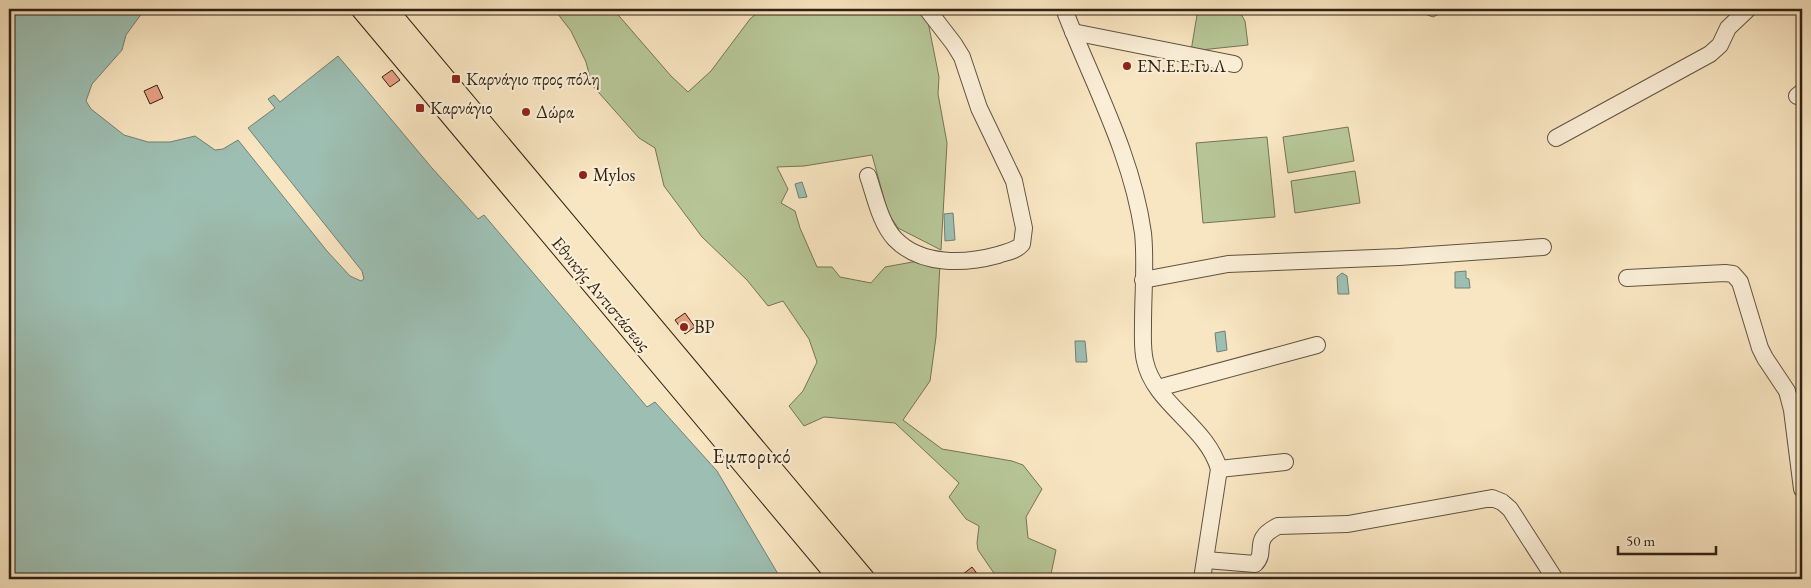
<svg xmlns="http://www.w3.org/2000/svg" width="1811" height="588" font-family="'EB Garamond',serif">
	<rect width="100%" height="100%" fill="#f8e5c1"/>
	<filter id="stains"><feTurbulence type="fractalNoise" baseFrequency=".004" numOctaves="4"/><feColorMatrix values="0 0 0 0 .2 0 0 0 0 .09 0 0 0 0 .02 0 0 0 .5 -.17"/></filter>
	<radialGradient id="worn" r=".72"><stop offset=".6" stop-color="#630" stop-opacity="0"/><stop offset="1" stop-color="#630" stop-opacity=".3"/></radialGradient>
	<g fill="#b7c697" stroke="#747456">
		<polygon points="554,9 613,9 671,76 688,92 711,71 750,19 762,9 936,9 927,17 939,77 938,94 947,143 941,250 898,228 888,213 872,155 804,166 777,167 788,189 781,203 795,211 800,228 817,267 832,267 840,277 871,283 885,267 918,261 940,264 936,337 930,381 903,420 942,449 1012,461 1023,465 1042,489 1026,517 1028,538 1056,550 1051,574 1059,579 998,579 978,550 977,543 979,526 966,519 949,497 959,483 895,423 824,417 804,426 789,406 803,391 817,362 809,339 783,301 768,306 747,280 702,237 664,186 655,148 639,138 592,85 586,62 571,31"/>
		<polygon points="1198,9 1238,9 1245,21 1248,45 1191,51"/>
		<polygon points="1411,9 1450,9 1433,17"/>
		<polygon points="1348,127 1354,161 1288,173 1283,137"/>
		<polygon points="1267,137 1275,217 1203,223 1196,143"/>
		<polygon points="1355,171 1360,203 1295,213 1291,181"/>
	</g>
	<g fill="#9dbfb3" stroke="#718073">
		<polygon points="9,9 145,9 126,35 122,50 92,84 86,101 91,109 124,135 148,142 170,142 195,136 215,150 223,149 238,140 327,251 350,276 361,281 364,279 362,271 248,128 275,108 268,99 274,95 280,102 338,56 432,168 478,219 484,215 647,407 655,402 717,471 781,579 9,579"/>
		<polygon points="802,182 807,197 799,198 795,184"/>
		<polygon points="953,213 955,240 945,241 944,214"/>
		<polygon points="1466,271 1466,278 1469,279 1470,288 1455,288 1455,272"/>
		<polygon points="1342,273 1347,276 1349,294 1338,294 1337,277"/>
		<polygon points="1225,331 1227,350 1217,352 1215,333"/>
		<polygon points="1075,341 1085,341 1087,362 1076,362"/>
	</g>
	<g fill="#e89f84" stroke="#302214">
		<polygon points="392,70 400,80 390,87 382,77"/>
		<polygon points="157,85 163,98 150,104 144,91"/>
		<polygon points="685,313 695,327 685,334 675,320"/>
		<polygon points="972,567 981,579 957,579"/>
	</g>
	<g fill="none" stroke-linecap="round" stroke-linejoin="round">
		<g stroke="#62533f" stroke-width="18">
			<g id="minor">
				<path d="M 1064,9 C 1092,82 1132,154 1143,233 C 1146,261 1143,294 1143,323 C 1143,336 1142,349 1145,361 C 1154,404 1207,426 1219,469 L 1202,579"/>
				<polyline points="1073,32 1234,64"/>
				<polyline points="1797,96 1802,92"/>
				<polyline points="1556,138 1710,54 1720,45 1728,28 1748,9"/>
				<path d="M 868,176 C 875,196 880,223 895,239 C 921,266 965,264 998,255 C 1006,252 1016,251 1022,244 L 1024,228 L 1014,181 L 979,108 L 962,57 L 954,44 L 927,9"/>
				<polyline points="1627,278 1725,273 1733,274 1740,282 1760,348 1765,358 1787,391 1792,410 1802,489"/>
				<polyline points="1143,280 1228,264 1399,257 1543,247"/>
				<polyline points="1158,388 1317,345"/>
				<polyline points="1219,469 1285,462"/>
				<path d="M 1206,560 L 1255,564 C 1268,551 1250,540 1278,526 L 1348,524 L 1492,498 L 1502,502 L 1510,509 L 1555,579"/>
			</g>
		</g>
		<g stroke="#302214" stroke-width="23">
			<g id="major">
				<polyline points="362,9 840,579"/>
				<polyline points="386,9 864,579"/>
			</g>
		</g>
		<use href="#minor" stroke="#faeed7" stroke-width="16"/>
		<use href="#major" stroke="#f8e5c1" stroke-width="21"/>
	</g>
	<g fill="#8f2418" stroke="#faeed7" stroke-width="2">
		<circle cx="1127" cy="66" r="5"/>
		<rect x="451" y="74" width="10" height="10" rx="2.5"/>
		<rect x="415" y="103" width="10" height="10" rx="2.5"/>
		<circle cx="526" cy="112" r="5"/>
		<circle cx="583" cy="175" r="5"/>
		<circle cx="684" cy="327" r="5"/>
	</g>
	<g text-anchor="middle" stroke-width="4.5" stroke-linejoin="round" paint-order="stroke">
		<g font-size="18" fill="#302214" stroke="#faeed7" text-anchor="start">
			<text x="1137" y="72">ΕΝ.Ε.Ε.Γυ.Λ</text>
			<text x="466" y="85">Καρνάγιο προς πόλη</text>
			<text x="430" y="114">Καρνάγιο</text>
			<text x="536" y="118">Δώρα</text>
			<text x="593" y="181">Mylos</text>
			<text x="694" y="333">BP</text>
		</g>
		<g font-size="18" fill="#302214" stroke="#faeed7">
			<text transform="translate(601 294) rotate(50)" y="6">Εθνικής Αντιστάσεως</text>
		</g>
		<g font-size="20" letter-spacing="1" fill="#302214" stroke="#faeed7">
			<text x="752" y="463">Εμπορικό</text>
		</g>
	</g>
	<rect width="1811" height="588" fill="none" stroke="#f8e5c1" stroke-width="30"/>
	<rect x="10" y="10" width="1791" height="568" fill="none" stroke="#302214" stroke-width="2.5"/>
	<rect x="15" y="15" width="1781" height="558" fill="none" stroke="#302214"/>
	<path d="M1618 546v8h98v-8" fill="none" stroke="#302214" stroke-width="2.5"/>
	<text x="1626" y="546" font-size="15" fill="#302214" stroke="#faeed7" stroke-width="4" paint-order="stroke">50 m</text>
	<rect width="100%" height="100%" filter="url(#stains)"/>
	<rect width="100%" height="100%" fill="url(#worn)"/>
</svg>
